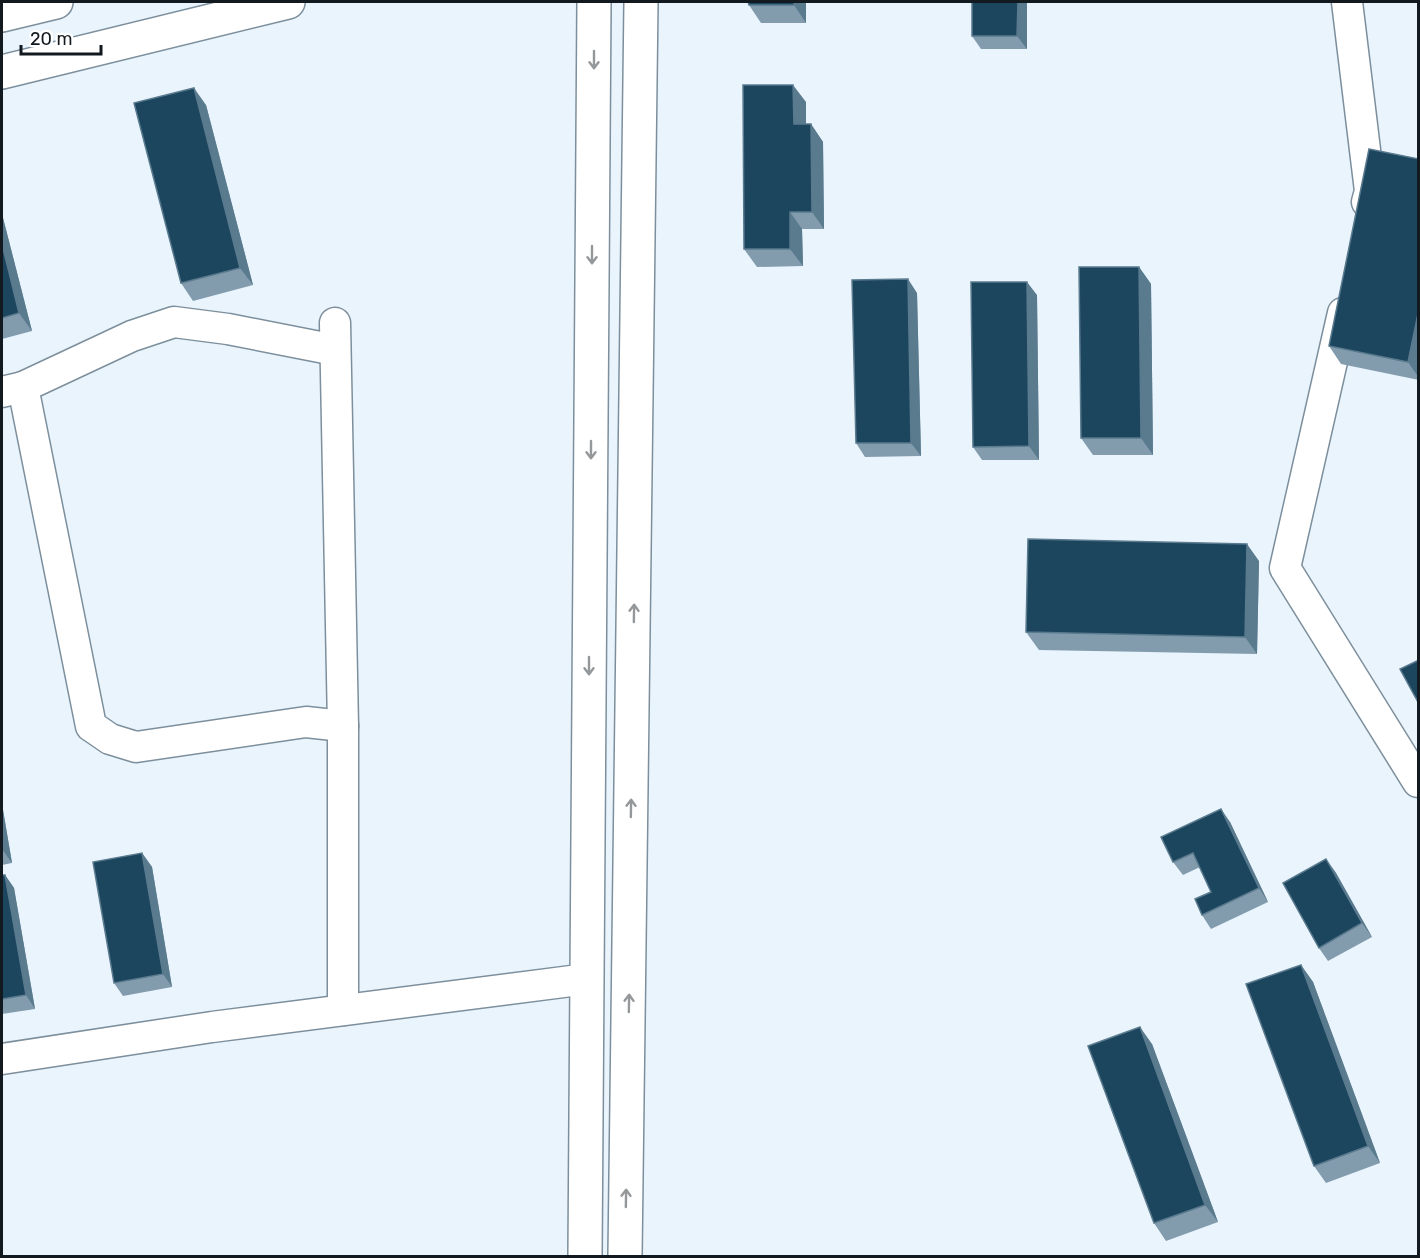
<svg xmlns="http://www.w3.org/2000/svg" width="1420" height="1258" font-family="Rubik,sans-serif">
	<rect width="100%" height="100%" fill="#e9f4fd"/>
	<g fill="none" stroke-linecap="round" stroke-linejoin="round">
		<g stroke="#7d8f9c" stroke-width="33">
			<g id="minor">
				<polyline points="1347,2 1370,191 1367,202"/>
				<polyline points="1343,313 1285,568 1418,782"/>
				<polyline points="335,323 343,726 343,1010"/>
				<polyline points="23,387 91,726 110,739 136,747 306,722 343,726"/>
				<polyline points="2,392 23,387 132,336 174,322 228,329 335,350"/>
				<polyline points="2,1059 212,1027 587,979"/>
			</g>
		</g>
		<g stroke="#7d8f9c" stroke-width="36">
			<g id="tertiary">
				<polyline points="2,15 56,2"/>
				<polyline points="2,72 288,2"/>
			</g>
		</g>
		<g stroke="#7d8f9c" stroke-width="36">
			<g id="secondary">
				<polyline points="585,1256 594,2"/>
				<polyline points="625,1256 641,2"/>
			</g>
		</g>
		<use href="#minor" stroke="#fff" stroke-width="30"/>
		<use href="#tertiary" stroke="#fff" stroke-width="33"/>
		<use href="#secondary" stroke="#fff" stroke-width="33"/>
	</g>
	<g fill="#829cae">
		<polygon points="806,2 806,23 761,23 749,5"/>
		<polygon points="1027,2 1027,49 981,49 972,36"/>
		<polygon points="806,102 806,124 811,124 823,142 824,229 802,229 803,266 757,267 744,249"/>
		<polygon points="206,105 253,285 193,301 181,283"/>
		<polygon points="1419,159 1419,380 1341,364 1329,346"/>
		<polygon points="2,214 32,331 2,339"/>
		<polygon points="1139,267 1151,284 1153,455 1093,455 1081,438"/>
		<polygon points="917,293 921,456 865,457 856,443"/>
		<polygon points="1037,295 1039,460 982,460 973,447"/>
		<polygon points="1259,561 1257,654 1039,650 1026,632"/>
		<polygon points="2,804 12,863 2,865"/>
		<polygon points="1230,822 1268,902 1211,929 1202,915 1211,892 1200,867 1183,875 1173,862"/>
		<polygon points="142,853 152,867 172,987 123,996 114,983"/>
		<polygon points="1326,859 1336,873 1372,937 1328,961 1319,948"/>
		<polygon points="2,875 5,875 14,888 35,1009 2,1014"/>
		<polygon points="1301,965 1313,982 1380,1163 1326,1183 1314,1166"/>
		<polygon points="1152,1044 1218,1222 1166,1241 1154,1223"/>
	</g>
	<g fill="#5a7a8e">
		<polygon points="794,2 806,2 806,23 794,5"/>
		<polygon points="1018,2 1027,2 1027,49 1017,36"/>
		<polygon points="793,85 806,102 806,142 794,124"/>
		<polygon points="194,88 206,105 253,285 240,268"/>
		<polygon points="811,124 823,142 824,229 812,212"/>
		<polygon points="790,212 802,229 803,266 790,249"/>
		<polygon points="2,214 32,331 19,313 2,244"/>
		<polygon points="1139,267 1151,284 1153,455 1141,438"/>
		<polygon points="908,279 917,293 921,456 911,443"/>
		<polygon points="1027,282 1037,295 1039,460 1029,446"/>
		<polygon points="1419,309 1419,378 1408,362"/>
		<polygon points="1247,544 1259,561 1257,654 1245,637"/>
		<polygon points="2,804 12,863 2,849"/>
		<polygon points="1221,809 1230,822 1268,902 1259,888"/>
		<polygon points="142,853 152,867 172,987 163,974"/>
		<polygon points="1326,859 1336,873 1372,937 1362,923"/>
		<polygon points="5,875 14,888 35,1009 26,995"/>
		<polygon points="1301,965 1313,982 1380,1163 1368,1146"/>
		<polygon points="1140,1027 1152,1044 1218,1222 1205,1205"/>
	</g>
	<g fill="#1c455e" stroke="#5a7a8e" stroke-width="1.5">
		<polygon points="748,2 794,2 794,5 749,5"/>
		<polygon points="972,2 1018,2 1017,36 972,36"/>
		<polygon points="743,85 793,85 794,124 811,124 812,212 790,212 790,249 744,249"/>
		<polygon points="194,88 240,268 181,283 134,103"/>
		<polygon points="1369,149 1419,159 1419,309 1408,362 1329,346"/>
		<polygon points="2,244 19,313 2,318"/>
		<polygon points="1079,267 1139,267 1141,438 1081,438"/>
		<polygon points="908,279 911,443 856,443 852,280"/>
		<polygon points="971,282 1027,282 1029,446 973,447"/>
		<polygon points="1028,539 1247,544 1245,637 1026,632"/>
		<polygon points="1419,660 1419,704 1400,669"/>
		<polygon points="1221,809 1259,888 1202,915 1195,899 1211,892 1193,853 1173,862 1161,837"/>
		<polygon points="142,853 163,974 114,983 93,862"/>
		<polygon points="1326,859 1362,923 1319,948 1283,883"/>
		<polygon points="2,875 5,875 26,995 2,999"/>
		<polygon points="1301,965 1368,1146 1314,1166 1246,984"/>
		<polygon points="1140,1027 1205,1205 1154,1223 1088,1046"/>
	</g>
	<defs><path id="oneway-shaft" d="M-6 0H5M1.5-3L5.5 0L1.5 3" fill="none" stroke-width="1.6" stroke-linecap="round" stroke-linejoin="round" transform="scale(1.5)"/></defs>
	<g stroke="#95989a">
		<use href="#oneway-shaft" transform="translate(594 60) rotate(90)"/>
		<use href="#oneway-shaft" transform="translate(592 255) rotate(90)"/>
		<use href="#oneway-shaft" transform="translate(591 450) rotate(90)"/>
		<use href="#oneway-shaft" transform="translate(634 613) rotate(-89)"/>
		<use href="#oneway-shaft" transform="translate(589 666) rotate(90)"/>
		<use href="#oneway-shaft" transform="translate(631 808) rotate(-89)"/>
		<use href="#oneway-shaft" transform="translate(629 1003) rotate(-89)"/>
		<use href="#oneway-shaft" transform="translate(626 1198) rotate(-89)"/>
	</g>
	<rect width="1420" height="1258" fill="none" stroke="#131a1f" stroke-width="6"/>
	<path d="M21 45v9h80v-9" fill="none" stroke="#131a1f" stroke-width="3"/>
	<text x="30" y="45" font-size="18" fill="#131a1f" stroke="#ffffff" stroke-width="4.5" paint-order="stroke">20 m</text>
</svg>
